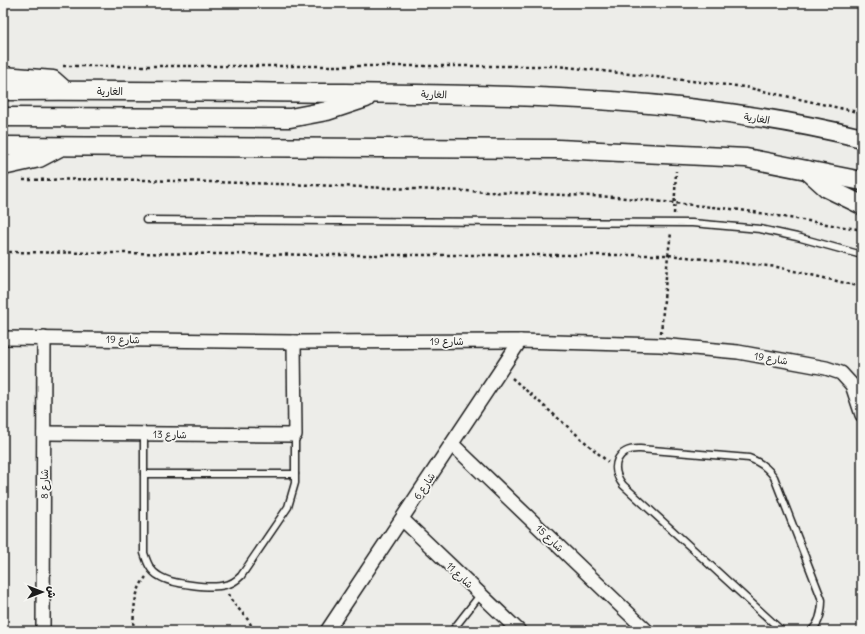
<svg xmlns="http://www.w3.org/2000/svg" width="865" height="634" font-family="Delius,'Playpen Sans Arabic',sans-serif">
	<rect width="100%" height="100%" fill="#edede9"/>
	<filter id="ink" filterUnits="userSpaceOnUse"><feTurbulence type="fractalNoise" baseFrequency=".025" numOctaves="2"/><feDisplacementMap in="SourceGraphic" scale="8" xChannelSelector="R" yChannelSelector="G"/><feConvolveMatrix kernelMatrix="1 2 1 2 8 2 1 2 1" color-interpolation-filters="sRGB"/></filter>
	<g filter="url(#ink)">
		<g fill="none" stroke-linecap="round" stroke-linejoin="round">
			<g stroke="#1c1c1c" stroke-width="9">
				<g id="lane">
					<polyline points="146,220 692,223 760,229 797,237 862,255"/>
					<path d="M 144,434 L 144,553 C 147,562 150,571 159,576 C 171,584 212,589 225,585 C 232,584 237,580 241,576 L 288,507 L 295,483 L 295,435"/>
					<polyline points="144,474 295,474"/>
					<polyline points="452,631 480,595"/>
					<path d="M 782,631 L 623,485 C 609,467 617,448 640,449 L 749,458 C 760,462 767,467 774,477 L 822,600 C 822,612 820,623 811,631"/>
				</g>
			</g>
			<g stroke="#1c1c1c" stroke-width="16">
				<g id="street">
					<polyline points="3,338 294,342 520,341 660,345 738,352 826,368 841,373 852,385 862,415"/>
					<polyline points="44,433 295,435 294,342"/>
					<polyline points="452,444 647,631"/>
					<polyline points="402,519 519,631"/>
					<polyline points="43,631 44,338"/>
					<polyline points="327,631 520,341"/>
				</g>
			</g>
			<g stroke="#1c1c1c" stroke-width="21">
				<g id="secondary">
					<polyline points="3,76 53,80 62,88"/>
					<path d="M 3,91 C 117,90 231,92 345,93 C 518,95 693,96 862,138"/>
					<polyline points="3,117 290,118 327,111 366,98"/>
					<polyline points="3,146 558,149 746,158 862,181"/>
					<polyline points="3,166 39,158 58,148"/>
					<polyline points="807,170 827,188 862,205"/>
				</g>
			</g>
			<g stroke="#1c1c1c" stroke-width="2.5" stroke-dasharray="3 3" stroke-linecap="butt">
				<polyline points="63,66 557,66 745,87 862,113"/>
				<polyline points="23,180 108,179 313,185 616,197 741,210 857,229 862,228"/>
				<polyline points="674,214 676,171"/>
				<polyline points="3,252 336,255 668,255 777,267 862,287"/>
				<polyline points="661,333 668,255 671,233"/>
				<polyline points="512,378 608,462"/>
				<path d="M 228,594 C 234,608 250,616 253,631"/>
				<path d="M 133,631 C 134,611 133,593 146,577"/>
			</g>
			<use href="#lane" stroke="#f6f6f2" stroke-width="6"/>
			<use href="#street" stroke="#f6f6f2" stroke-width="13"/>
			<use href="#secondary" stroke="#f6f6f2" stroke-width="18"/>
		</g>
	</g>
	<g text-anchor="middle" stroke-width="3.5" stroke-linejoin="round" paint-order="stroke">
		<g font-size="10" fill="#1c1c1c" stroke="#f6f6f2">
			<text x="110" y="95">الغارية</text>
			<text transform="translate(434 94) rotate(1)" y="4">الغارية</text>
			<text transform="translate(757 118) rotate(9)" y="4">الغارية</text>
			<text transform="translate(123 339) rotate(1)" y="4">شارع 19</text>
			<text x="447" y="345">شارع 19</text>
			<text transform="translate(771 358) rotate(9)" y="4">شارع 19</text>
			<text transform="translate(170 434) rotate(1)" y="4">شارع 13</text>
			<text transform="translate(44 484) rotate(-90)" y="4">شارع 8</text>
			<text transform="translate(424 486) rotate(-56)" y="4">شارع 6</text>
			<text transform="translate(550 538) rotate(44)" y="4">شارع 15</text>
			<text transform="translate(460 575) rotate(44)" y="4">شارع 11</text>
		</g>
	</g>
	<rect width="865" height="634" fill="none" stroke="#f6f6f2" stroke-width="16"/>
	<rect x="8" y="8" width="849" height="618" fill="none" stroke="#1c1c1c" stroke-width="1.5" filter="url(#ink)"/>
	<g transform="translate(42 592) rotate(90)" stroke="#f6f6f2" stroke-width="3" paint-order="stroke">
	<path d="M0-3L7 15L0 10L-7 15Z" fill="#1c1c1c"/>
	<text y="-6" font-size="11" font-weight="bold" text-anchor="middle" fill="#1c1c1c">ش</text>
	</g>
</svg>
